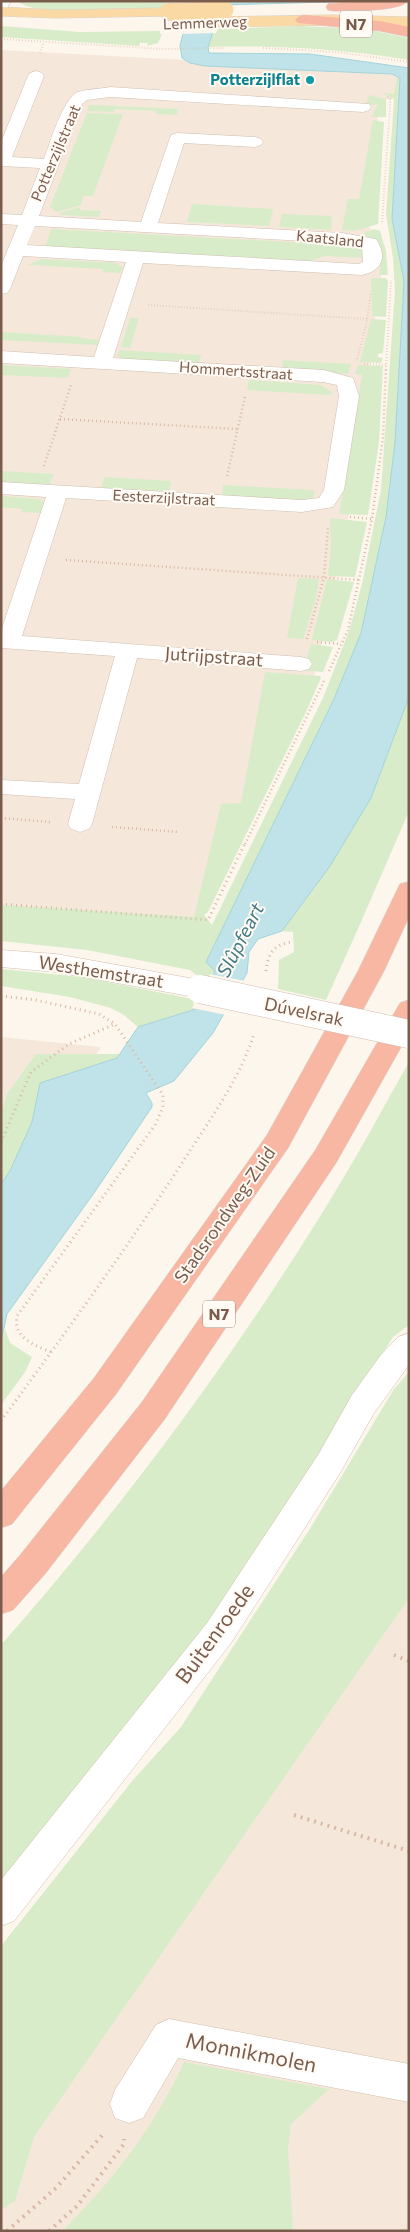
<svg xmlns="http://www.w3.org/2000/svg" width="410" height="2232" font-family="Commissioner,sans-serif">
	<rect width="100%" height="100%" fill="#fdf6ec"/>
	<g fill="#f5e8da">
		<polygon points="1,50 407,72 407,99 380,99 365,221 381,243 384,259 380,280 352,500 316,670 187,936 1,922"/>
		<polygon points="1,1037 101,1047 1,1205"/>
		<polygon points="409,1443 409,2231 1,2231 1,2001"/>
	</g>
	<g fill="#d8ecc9">
		<path d="M 17,1 L 170,1 L 172,7 L 167,10 C 138,10 36,18 17,1 Z"/>
		<polygon points="1,26 80,32 160,31 160,34 162,34 158,43 147,46 148,43 140,43 139,46 1,37"/>
		<path d="M 301,26 L 365,29 L 404,37 L 409,39 L 409,60 C 342,49 276,45 208,47 L 212,34 L 216,33 L 218,29 Z"/>
		<polygon points="397,77 400,78 392,219 404,281 395,442 386,517 361,633 334,699 206,962 215,970 210,980 200,978 190,970 87,950 1,941 1,905 194,917 221,804 241,803 265,672 320,676 321,678 306,712 208,912 204,915 212,925 323,698 349,631 362,584 381,490 395,290 393,258 386,214 394,100 393,98 383,93 394,94"/>
		<polygon points="369,95 386,99 386,117 371,117 378,105 366,104"/>
		<polygon points="89,105 93,105 178,109 177,115 155,114 156,111 115,109 114,112 87,111"/>
		<polygon points="87,113 123,114 93,196 84,196 81,205 57,212 50,207"/>
		<polygon points="373,120 384,122 378,224 355,231 342,230 348,199 359,199"/>
		<polygon points="192,204 273,209 269,226 187,222"/>
		<polygon points="80,207 80,210 101,211 99,217 62,215 59,213"/>
		<polygon points="282,214 332,216 331,230 279,227"/>
		<polygon points="51,229 363,246 364,246 363,258 325,256 304,263 45,248"/>
		<polygon points="374,229 380,231 386,251 388,275 379,275 382,249 375,239 363,235 365,232"/>
		<polygon points="42,259 116,263 123,268 120,273 102,272 103,269 28,265"/>
		<polygon points="371,278 385,278 388,280 386,317 372,316"/>
		<polygon points="130,318 139,318 130,348 121,347"/>
		<polygon points="371,319 386,320 383,353 378,354 378,357 383,358 381,363 360,362"/>
		<polygon points="2,332 81,337 81,338 99,340 97,345 1,340"/>
		<polygon points="120,350 201,355 199,364 122,359 117,355"/>
		<polygon points="281,360 351,364 348,374 282,370 283,361"/>
		<polygon points="1,365 71,369 68,378 1,375"/>
		<polygon points="358,365 383,366 379,442 368,515 339,514 362,375 355,374"/>
		<polygon points="249,380 320,385 332,392 331,395 247,390"/>
		<polygon points="1,471 54,474 49,485 1,482"/>
		<polygon points="104,477 171,481 169,492 101,488"/>
		<polygon points="223,485 314,490 314,497 302,501 222,496"/>
		<polygon points="1,496 38,499 45,503 41,513 22,512 22,509 1,507"/>
		<polygon points="330,518 367,522 355,577 328,576 331,545"/>
		<polygon points="298,578 319,579 316,598 303,639 287,638"/>
		<polygon points="327,579 354,582 337,640 332,642 312,640"/>
		<polygon points="311,644 333,647 323,672 303,670"/>
		<polygon points="409,697 409,811 361,922 326,1000 278,989 279,960 294,952 293,932 282,931 330,866 371,798"/>
		<polygon points="1,969 82,977 192,999 196,1009 138,1027 124,1015 111,1008 70,997 1,986"/>
		<polygon points="36,1054 119,1054 117,1058 40,1083 32,1122 10,1171 1,1184 1,1114 7,1094"/>
		<path d="M 409,1062 L 409,1325 L 393,1337 L 186,1663 L 1,1887 L 1,1645 C 126,1503 240,1349 338,1187 C 363,1146 385,1104 409,1062 Z"/>
		<polygon points="5,1329 10,1343 32,1357 25,1372 1,1405 1,1342"/>
		<polygon points="409,1372 409,1598 34,2137 15,2201 1,2210 1,1946 133,1780 181,1727 311,1527 394,1389"/>
		<path d="M 184,2062 L 329,2089 L 291,2124 L 288,2148 L 293,2231 L 62,2231 C 112,2182 155,2126 184,2062 Z"/>
	</g>
	<polygon fill="#bfe3e8" stroke="#a5d3da" points="191,1 364,1 222,5 208,47 209,53 310,54 409,68 409,697 371,798 330,866 282,931 258,939 249,952 247,973 213,1033 174,1081 146,1093 152,1103 152,1107 94,1193 7,1314 1,1342 1,1184 10,1171 32,1122 40,1083 117,1058 138,1027 196,1009 215,971 206,962 334,699 361,633 386,517 395,442 404,281 392,219 400,78 392,74 205,66 190,63 182,58 180,46"/>
	<g fill="#fdf6ec">
		<polygon points="187,7 223,8 215,33 181,34"/>
		<polygon points="210,974 245,981 226,1015 192,1008"/>
	</g>
	<g fill="none" stroke-linecap="round" stroke-linejoin="round">
		<g stroke="#d1beb0" stroke-width="1">
			<g id="minor">
				<polygon points="1,1 11,1 6,10 1,11"/>
				<path d="M 36,71 L 42,73 L 44,76 L 12,157 L 44,159 C 50,143 63,98 78,92 C 88,89 100,89 110,87 L 369,104 L 371,107 L 369,110 L 363,112 L 110,97 L 87,100 L 82,104 L 39,216 L 141,222 L 171,135 L 177,133 L 255,137 L 261,139 L 263,142 L 261,145 L 255,147 L 184,143 L 158,223 L 342,233 L 376,239 C 388,257 382,271 362,275 L 143,263 L 113,358 L 324,370 L 353,378 L 359,396 L 344,490 L 333,507 L 302,512 L 66,498 L 22,636 L 301,657 L 309,659 L 312,664 L 309,669 L 301,671 L 137,658 L 92,824 L 89,829 L 80,832 L 71,829 L 68,824 L 75,799 L 1,794 L 1,780 L 79,784 L 115,656 L 1,648 L 1,631 L 46,497 L 1,494 L 1,482 L 302,500 L 319,498 L 324,490 L 339,396 L 337,385 L 323,382 L 1,363 L 1,351 L 94,357 L 126,262 L 23,256 L 10,289 L 7,293 L 1,294 L 1,266 L 18,225 L 1,224 L 1,214 L 22,215 L 40,168 L 1,166 L 1,142 L 28,76 L 30,73 ZM 35,226 L 342,243 L 362,247 L 363,262 L 359,264 L 27,245 Z"/>
				<polygon points="1,950 56,954 200,980 209,983 213,989 209,995 200,998 56,972 1,967"/>
				<polygon points="409,1333 409,1365 374,1413 340,1473 231,1643 14,1921 1,1926 1,1880 207,1623 318,1455 352,1395 380,1356 398,1337"/>
				<polygon points="169,2019 409,2064 409,2102 178,2058 143,2118 129,2123 115,2118 110,2104 115,2090 156,2025"/>
			</g>
		</g>
		<g stroke="#dad1cd" stroke-width="1">
			<g id="major">
				<polygon points="1,7 56,10 168,8 173,9 175,12 173,15 168,16 56,18 1,16"/>
				<polygon points="330,15 409,17 409,27 330,25 220,27 215,25 212,22 215,19 220,17"/>
			</g>
		</g>
		<g stroke="#dad1cd" stroke-width="1">
			<g id="highway">
				<path d="M 360,1 L 408,1 C 399,12 348,11 333,11 L 328,10 L 326,7 L 328,4 Z"/>
				<polygon points="303,15 380,21 409,27 409,37 380,31 298,23 295,20 298,17"/>
				<polygon points="409,882 409,917 384,971 288,1148 116,1394 12,1524 1,1528 1,1491 94,1378 267,1135 358,971 397,890 400,884"/>
				<polygon points="409,1000 409,1033 336,1163 164,1420 45,1574 13,1610 1,1614 1,1577 21,1554 142,1402 316,1149 400,1003"/>
			</g>
		</g>
		<g stroke="#d9b8a5" stroke-width="2" stroke-dasharray="0.5 2.5" stroke-linecap="butt">
			<polyline points="1,39 162,49 224,48"/>
			<polyline points="263,48 337,52 409,62"/>
			<polyline points="40,53 44,42"/>
			<polyline points="382,222 390,107 390,99 386,96"/>
			<polyline points="148,305 367,319"/>
			<polyline points="357,359 366,326 371,292"/>
			<polyline points="364,364 387,365"/>
			<polyline points="386,370 391,280"/>
		</g>
		<g stroke="#d9b8a5" stroke-width="2.5" stroke-dasharray="1 3" stroke-linecap="butt">
			<polyline points="60,419 237,429"/>
			<polyline points="44,466 71,385"/>
			<polyline points="227,476 245,397"/>
			<polyline points="350,517 372,519"/>
			<polyline points="66,560 360,580"/>
			<polyline points="307,639 324,577 328,528"/>
			<polyline points="317,642 341,644"/>
			<polyline points="329,671 348,630 372,519 383,437 386,369"/>
			<polyline points="1,818 50,822"/>
			<polyline points="112,827 179,832"/>
			<polyline points="245,844 324,681"/>
		</g>
		<g stroke="#d9b8a5" stroke-width="3" stroke-dasharray="1 4" stroke-linecap="butt">
			<polyline points="1,904 208,920 245,843"/>
			<path d="M 266,971 C 268,953 274,944 293,942"/>
			<path d="M 1,996 L 36,1000 L 99,1014 L 115,1024 L 163,1095 L 163,1107 L 155,1125 L 17,1316 C 13,1338 34,1345 51,1352"/>
			<polyline points="1,1142 31,1072 69,1044 115,1024"/>
			<path d="M 1,1421 C 63,1336 125,1251 182,1163 C 208,1122 239,1081 254,1034"/>
		</g>
		<g stroke="#d9b8a5" stroke-width="4" stroke-dasharray="2 5" stroke-linecap="butt">
			<polyline points="394,1655 409,1661"/>
			<polyline points="294,1815 409,1851"/>
			<polyline points="7,2231 56,2188 105,2132"/>
			<polyline points="49,2231 77,2206 124,2144 124,2139"/>
		</g>
		<use href="#minor" fill="#fff" fill-rule="evenodd"/>
		<use href="#major" fill="#fbd9a5" fill-rule="evenodd"/>
		<use href="#highway" fill="#f7b7a3" fill-rule="evenodd"/>
		<g stroke="#d1beb0" stroke-width="29" stroke-linecap="butt">
			<polyline id="minor-bridge" points="200,989 409,1034"/>
		</g>
		<g stroke="#dad1cd" stroke-width="18" stroke-linecap="butt">
			<polyline id="major-bridge" points="168,12 225,10"/>
		</g>
		<use href="#minor-bridge" stroke="#fff" stroke-width="28"/>
		<use href="#major-bridge" stroke="#fbd9a5" stroke-width="17"/>
	</g>
	<circle fill="#0f9aa8" stroke="#fffaf3" stroke-width="2" cx="310" cy="80" r="5"/>
	<g text-anchor="middle" stroke-width="4" stroke-linejoin="round" paint-order="stroke">
		<g font-size="15" fill="#7a5c4d" stroke="#fffaf3">
			<text transform="translate(205 23) rotate(-2)" y="5">Lemmerweg</text>
			<text transform="translate(56 153) rotate(-67)" y="5">Potterzijlstraat</text>
			<text transform="translate(330 239) rotate(6)" y="5">Kaatsland</text>
			<text transform="translate(236 371) rotate(4)" y="5">Hommertsstraat</text>
			<text transform="translate(164 498) rotate(3)" y="5">Eesterzijlstraat</text>
		</g>
		<g font-size="15" font-weight="bold" fill="#0d838f" stroke="#fffaf3" text-anchor="end">
			<text x="300" y="85">Potterzijlflat</text>
		</g>
		<g fill="#fffaf3" stroke="#a28b7f" stroke-width="1">
			<rect x="340" y="10.5" width="32" height="27" rx="4"/>
			<rect x="203" y="1300.5" width="32" height="27" rx="4"/>
		</g>
		<g font-size="16" font-weight="bold" fill="#7a5c4d">
			<text x="356" y="30">N7</text>
			<text x="219" y="1320">N7</text>
		</g>
		<g font-size="18" fill="#7a5c4d" stroke="#fffaf3">
			<text transform="translate(214 657) rotate(4)" y="6">Jutrijpstraat</text>
			<text transform="translate(101 972) rotate(9)" y="6">Westhemstraat</text>
			<text transform="translate(304 1012) rotate(12)" y="6">Dúvelsrak</text>
			<text transform="translate(225 1215) rotate(-55)" y="6">Stadsrondweg-Zuid</text>
		</g>
		<g font-size="19" font-style="italic" fill="#437c86" stroke="#fffaf3">
			<text transform="translate(240 940) rotate(-63)" y="7">Slûpfeart</text>
		</g>
		<g font-size="21" fill="#7a5c4d" stroke="#fffaf3">
			<text transform="translate(215 1634) rotate(-54)" y="7">Buitenroede</text>
			<text transform="translate(251 2053) rotate(11)" y="7">Monnikmolen</text>
		</g>
	</g>
	<rect width="410" height="2232" fill="none" stroke="#7a5c4d" stroke-width="5"/>
</svg>
